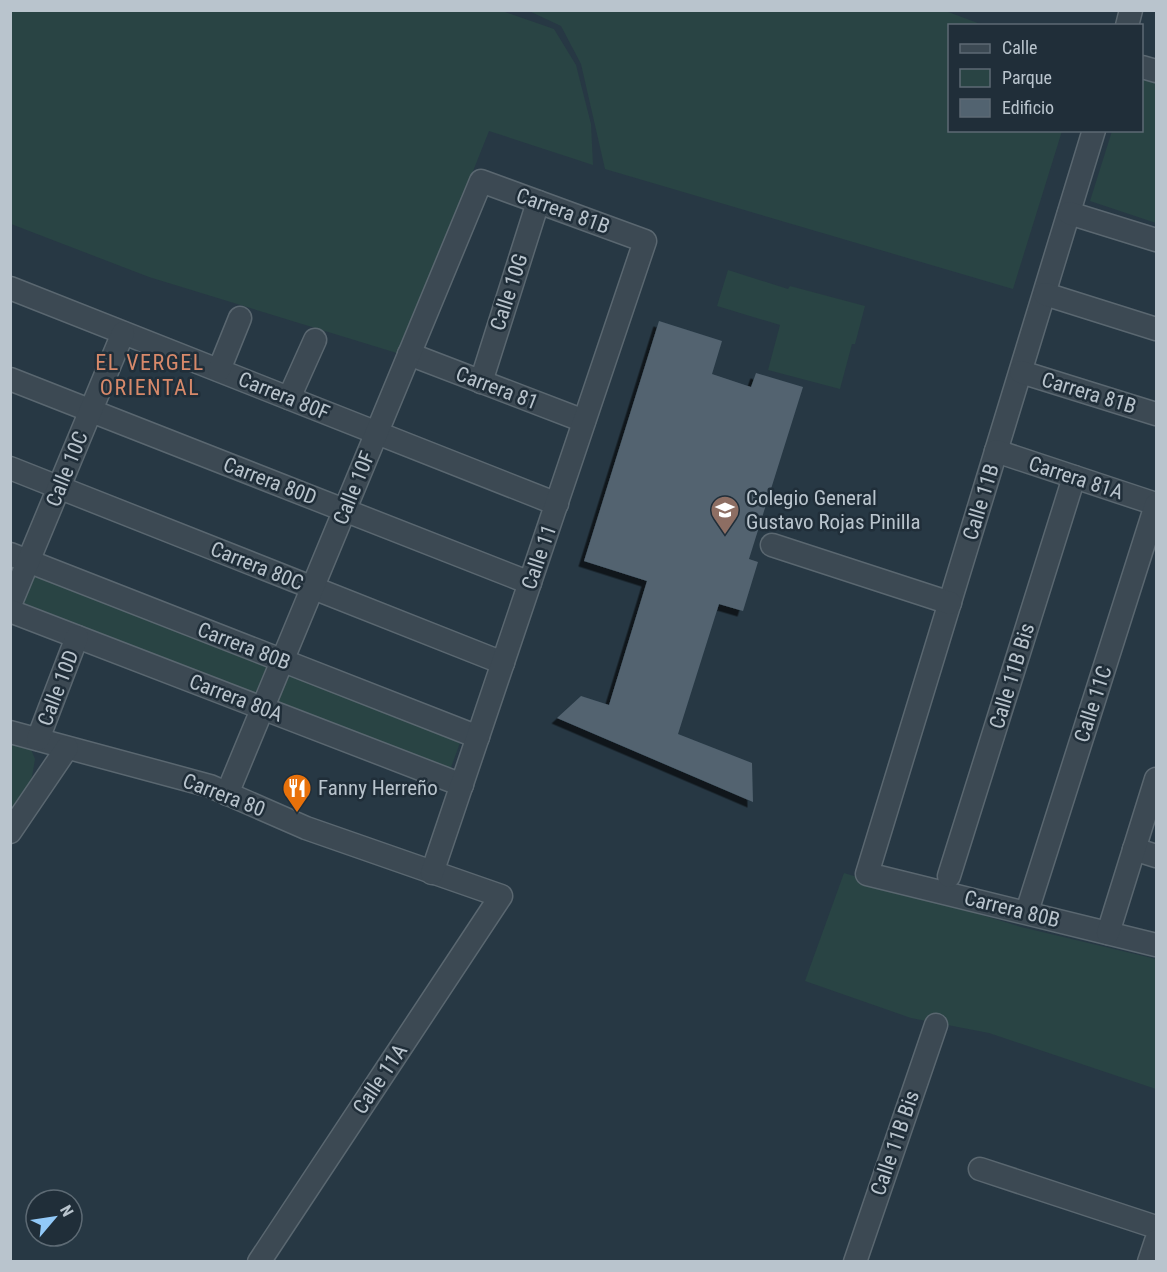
<svg xmlns="http://www.w3.org/2000/svg" width="1167" height="1272" font-family="'Roboto Condensed',sans-serif">
	<defs>
		<filter id="shadow"><feDropShadow dx="-5.5" dy="5.5" stdDeviation="0" flood-color="#0009"/></filter>
	</defs>
	<rect width="100%" height="100%" fill="#273844"/>
	<g fill="#294444">
		<polygon points="943,10 983,25 950,26 950,130 1062,131 1013,289 605,169 581,64 561,26 529,11"/>
		<polygon points="10,11 502,11 554,29 576,65 591,124 593,165 489,131 400,354 149,277 11,224"/>
		<polygon points="1142,78 1156,83 1156,223 1090,201 1112,131 1142,130"/>
		<polygon points="728,270 788,289 790,286 865,306 855,344 852,344 840,389 768,370 780,325 717,306"/>
		<polygon points="10,564 461,740 450,770 11,598"/>
		<polygon points="11,740 30,747 35,759 32,777 11,813"/>
		<polygon points="844,873 1021,927 1156,959 1156,1089 989,1033 911,1018 805,981"/>
	</g>
	<polygon fill="#526370" filter="url(#shadow)" points="659,321 722,341 712,374 751,387 756,373 803,387 749,559 758,562 743,611 719,604 678,734 752,763 753,802 557,718 581,696 609,705 647,581 584,561"/>
	<g fill="none" stroke-linecap="round" stroke-linejoin="round">
		<g stroke="#5a6770" stroke-width="25">
			<g id="minor">
				<polyline points="1127,26 1131,10"/>
				<polyline points="1142,67 1156,71"/>
				<polyline points="1094,130 867,874 1156,945"/>
				<polyline points="1069,213 1156,240"/>
				<polyline points="10,288 557,504"/>
				<polyline points="1045,294 1156,329"/>
				<polyline points="409,354 584,421"/>
				<polyline points="219,370 240,318"/>
				<polyline points="1021,372 1156,414"/>
				<polyline points="10,379 530,583"/>
				<polyline points="481,382 538,202"/>
				<polyline points="289,398 315,340"/>
				<polyline points="996,451 1156,504"/>
				<polyline points="10,468 503,663"/>
				<polyline points="772,545 950,603"/>
				<polyline points="10,554 478,737"/>
				<polyline points="10,605 123,333"/>
				<polyline points="10,611 462,785"/>
				<polyline points="10,732 210,786 306,828 501,896 259,1262"/>
				<polyline points="38,739 77,637"/>
				<polyline points="227,794 481,181 645,241 432,873"/>
				<polyline points="10,832 67,748"/>
				<polyline points="1134,849 1156,856"/>
				<polyline points="949,876 1074,477"/>
				<polyline points="1030,902 1156,505"/>
				<polyline points="1108,933 1156,779"/>
				<polyline points="980,1169 1156,1227"/>
				<polyline points="855,1262 936,1025"/>
				<polyline points="1149,1262 1156,1241"/>
			</g>
		</g>
		<use href="#minor" stroke="#3c4953" stroke-width="22"/>
	</g>
	<defs>
		<g id="school-pin" transform="scale(1.5)"><path d="M0 17L-7.5 6A9.5 9.5 0 1 1 7.5 6Z" fill="#8d6e63" stroke="#202e39"/><path d="M0-5L7-2L0 1L-7-2ZM-4 1L0 2.5L4 1V4Q0 6-4 4Z" fill="#fff"/></g>
		<g id="restaurant-pin" transform="scale(1.5)"><path d="M0 17L-7.5 6A9.5 9.5 0 1 1 7.5 6Z" fill="#e8710a" stroke="#202e39"/><path d="M-5-6h1v4h1v-4h1v4h1v-4h1v5L-1.5 .5V6h-2V.5L-5-1ZM5-6V6H3V1.5H1.5Q1.5-4 5-6Z" fill="#fff"/></g>
	</defs>
	<g fill-rule="evenodd">
		<use href="#school-pin" x="725" y="510"/>
		<use href="#restaurant-pin" x="297" y="788"/>
	</g>
	<g text-anchor="middle" stroke-width="5" stroke-linejoin="round" paint-order="stroke">
		<g font-size="21" fill="#b9c4cd" stroke="#202e39">
			<text transform="translate(563 211) rotate(20)" y="7">Carrera 81B</text>
			<text transform="translate(509 292) rotate(-72)" y="7">Calle 10G</text>
			<text transform="translate(497 388) rotate(21)" y="7">Carrera 81</text>
			<text transform="translate(1089 393) rotate(17)" y="7">Carrera 81B</text>
			<text transform="translate(284 396) rotate(22)" y="7">Carrera 80F</text>
			<text transform="translate(67 469) rotate(-68)" y="7">Calle 10C</text>
			<text transform="translate(1076 478) rotate(18)" y="7">Carrera 81A</text>
			<text transform="translate(270 481) rotate(21)" y="7">Carrera 80D</text>
			<text transform="translate(354 488) rotate(-68)" y="7">Calle 10F</text>
			<text transform="translate(981 502) rotate(-73)" y="7">Calle 11B</text>
			<text transform="translate(539 557) rotate(-71)" y="7">Calle 11</text>
			<text transform="translate(257 566) rotate(22)" y="7">Carrera 80C</text>
			<text transform="translate(244 646) rotate(21)" y="7">Carrera 80B</text>
			<text transform="translate(1012 676) rotate(-73)" y="7">Calle 11B Bis</text>
			<text transform="translate(58 688) rotate(-69)" y="7">Calle 10D</text>
			<text transform="translate(236 698) rotate(21)" y="7">Carrera 80A</text>
			<text transform="translate(1093 704) rotate(-72)" y="7">Calle 11C</text>
			<text transform="translate(224 795) rotate(21)" y="7">Carrera 80</text>
			<text transform="translate(1012 909) rotate(14)" y="7">Carrera 80B</text>
			<text transform="translate(380 1079) rotate(-56)" y="7">Calle 11A</text>
			<text transform="translate(895 1143) rotate(-71)" y="7">Calle 11B Bis</text>
		</g>
		<g font-size="21" fill="#b9c4cd" stroke="#202e39" text-anchor="start">
			<text x="746" y="505">Colegio General<tspan x="746" dy="24">Gustavo Rojas Pinilla</tspan></text>
			<text x="318" y="795">Fanny Herreño</text>
		</g>
		<g font-size="22" letter-spacing="1.5" fill="#d7896a" stroke="#202e39">
			<text x="150" y="370">EL VERGEL<tspan x="150" dy="25">ORIENTAL</tspan></text>
		</g>
	</g>
	<rect width="1167" height="1272" fill="none" stroke="#b9c4cd" stroke-width="24"/>
	<rect x="948" y="24" width="195" height="108" fill="#202e39" stroke="#5d6a74" stroke-width="1.5"/>
	<rect x="960" y="44" width="30" height="9" fill="#3c4953" stroke="#5d6a74" stroke-width="1.5"/>
	<text x="1002" y="54" font-size="18" fill="#b9c4cd">Calle</text>
	<rect x="960" y="69" width="30" height="18" fill="#294444" stroke="#5d6a74" stroke-width="1.5"/>
	<text x="1002" y="84" font-size="18" fill="#b9c4cd">Parque</text>
	<rect x="960" y="99" width="30" height="18" fill="#526370" stroke="#5d6a74" stroke-width="1.5"/>
	<text x="1002" y="114" font-size="18" fill="#b9c4cd">Edificio</text>
	<g transform="translate(54 1218) rotate(61)"><circle r="28" fill="#202e39" stroke="#5d6a74" stroke-width="1.5"/>
	<path d="M0-4.5L10 22L0 15L-10 22Z" fill="#92c9f8"/>
	<text y="-9" font-size="16" font-weight="bold" text-anchor="middle" fill="#b9c4cd">N</text>
	</g>
</svg>
